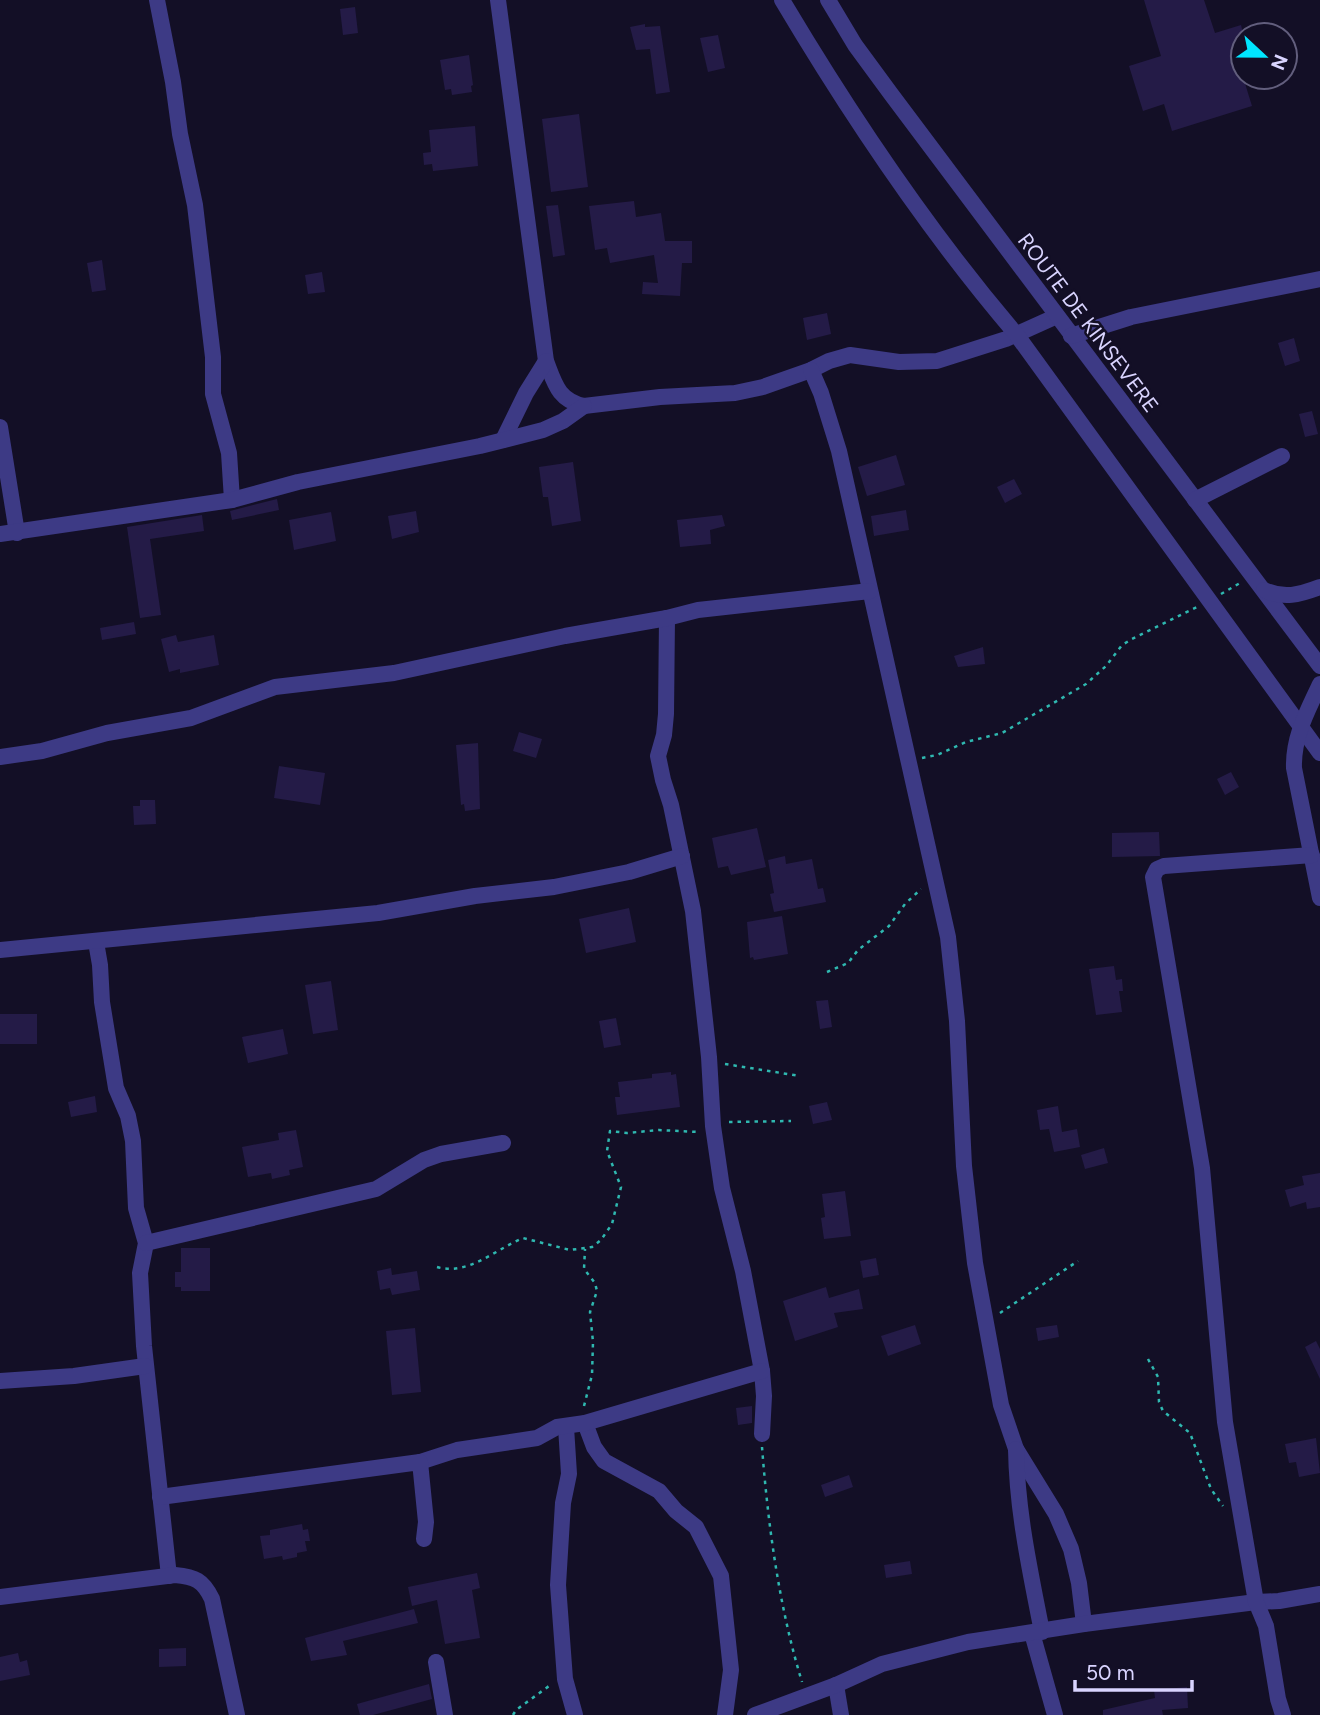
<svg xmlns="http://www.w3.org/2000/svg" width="1320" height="1715" font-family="Figtree,sans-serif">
	<rect width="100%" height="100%" fill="#130f26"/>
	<g fill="#241b47">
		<polygon points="1144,0 1204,0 1215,33 1241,25 1243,33 1243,77 1252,106 1172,131 1164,104 1143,111 1129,66 1161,56"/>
		<polygon points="355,7 358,33 343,35 340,9"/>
		<polygon points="645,24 645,27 660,26 670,92 656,94 650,49 636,50 630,27"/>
		<polygon points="718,35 725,68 708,72 700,38"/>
		<polygon points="469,55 473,85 471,86 472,92 452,95 451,89 445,90 440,60"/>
		<polygon points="579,114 588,187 551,192 542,119"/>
		<polygon points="475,126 478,166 433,171 432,164 424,165 423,153 431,152 429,130"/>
		<polygon points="634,201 636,217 661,213 665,241 692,241 692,263 682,263 680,296 642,294 643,282 658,283 654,255 610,263 607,248 595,250 589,206"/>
		<polygon points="558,205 565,255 553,257 546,206"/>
		<polygon points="102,260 106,290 92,292 87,263"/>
		<polygon points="322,272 325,292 308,294 305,275"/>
		<polygon points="827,313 831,334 807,340 803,318"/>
		<polygon points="1294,338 1300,361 1285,366 1278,343"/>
		<polygon points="1312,411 1318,434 1305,437 1299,414"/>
		<polygon points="896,455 905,485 867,496 858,467"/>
		<polygon points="573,462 581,521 552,526 548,497 543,497 539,467"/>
		<polygon points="1014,479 1022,494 1005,503 997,487"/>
		<polygon points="277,499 279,510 232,520 230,511"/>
		<polygon points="906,510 909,530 874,536 871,516"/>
		<polygon points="416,511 419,532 392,539 388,516"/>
		<polygon points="331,512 336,541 294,550 289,520"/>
		<polygon points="202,515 204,531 150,539 161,615 140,618 127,527"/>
		<polygon points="722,515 725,526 710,530 711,544 680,547 677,520"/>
		<polygon points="134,622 136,634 102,640 100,628"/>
		<polygon points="176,635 178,642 214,635 219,665 180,673 180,669 169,672 161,639"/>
		<polygon points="983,647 985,664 958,667 954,656"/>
		<polygon points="519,732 542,739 536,758 513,751"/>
		<polygon points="478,743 480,809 465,811 464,804 461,805 456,745"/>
		<polygon points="279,766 325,773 320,805 274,798"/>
		<polygon points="1231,772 1239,787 1225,795 1217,779"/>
		<polygon points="140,800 155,800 156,824 134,825 133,806 140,806"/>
		<polygon points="757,828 766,867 731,875 728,866 718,868 712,838"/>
		<polygon points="1159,832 1160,856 1112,857 1112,833"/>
		<polygon points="785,856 786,864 812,859 818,889 823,888 826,902 774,912 770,894 774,893 768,860"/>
		<polygon points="629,908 636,942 586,953 579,919"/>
		<polygon points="782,916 788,954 754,960 753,957 750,958 747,922"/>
		<polygon points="1114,966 1116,980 1122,979 1123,991 1119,991 1122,1012 1096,1015 1089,969"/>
		<polygon points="331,981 338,1030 313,1034 305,985"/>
		<polygon points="828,1000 832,1027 820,1029 816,1001"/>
		<rect x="0" y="1014" width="37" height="30"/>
		<polygon points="616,1018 621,1045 604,1048 599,1021"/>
		<polygon points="283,1029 288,1054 248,1063 242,1037"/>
		<polygon points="671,1072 671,1075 676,1074 680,1107 617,1115 615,1097 620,1097 618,1082 652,1078 652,1074"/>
		<polygon points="95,1096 97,1112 71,1117 68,1102"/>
		<polygon points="827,1102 832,1120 813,1124 809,1106"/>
		<polygon points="1058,1106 1062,1132 1077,1129 1080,1147 1054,1152 1049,1129 1040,1130 1037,1110"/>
		<polygon points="296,1130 303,1167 289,1170 290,1175 272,1179 271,1173 248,1177 242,1147 279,1140 278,1133"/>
		<polygon points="1104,1148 1108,1163 1085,1169 1081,1155"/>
		<polygon points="1320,1173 1320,1207 1307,1209 1306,1202 1290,1207 1285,1190 1304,1185 1302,1176"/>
		<polygon points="845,1191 851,1236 824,1239 821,1218 825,1217 822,1194"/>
		<polygon points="181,1248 210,1248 210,1291 181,1291 181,1287 175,1287 175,1272 181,1272"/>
		<polygon points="876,1258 879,1275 863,1278 860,1261"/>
		<polygon points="391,1268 392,1275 417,1271 420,1290 392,1295 390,1288 380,1290 377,1271"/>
		<polygon points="826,1287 829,1298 859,1289 863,1309 834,1313 838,1327 795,1341 783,1301"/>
		<polygon points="915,1325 921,1344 888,1356 881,1336"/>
		<polygon points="1057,1325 1059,1337 1038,1341 1036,1328"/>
		<polygon points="415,1328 421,1392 392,1395 386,1331"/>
		<polygon points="1316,1341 1320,1349 1320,1379 1305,1347"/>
		<polygon points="752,1406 752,1423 738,1425 736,1408"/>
		<polygon points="1316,1438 1320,1473 1299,1477 1296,1462 1289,1463 1285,1444"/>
		<polygon points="849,1475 853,1487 825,1497 821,1485"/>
		<polygon points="302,1524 303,1530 308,1529 310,1541 305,1541 307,1551 297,1553 297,1557 283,1560 282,1556 264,1559 260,1536 270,1535 270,1530"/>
		<polygon points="910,1561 912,1574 886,1578 884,1565"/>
		<polygon points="477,1573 480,1588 472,1590 480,1638 445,1644 437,1600 412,1606 408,1587"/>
		<polygon points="414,1609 418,1623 343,1641 347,1655 311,1661 305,1638"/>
		<polygon points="186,1648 186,1666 159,1667 159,1649"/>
		<polygon points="18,1653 20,1662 27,1660 30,1675 0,1681 0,1657"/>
		<polygon points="429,1684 432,1699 373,1715 360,1715 357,1704"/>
		<polygon points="1187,1687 1188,1708 1162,1710 1163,1715 1103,1715 1103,1710 1155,1698 1154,1690"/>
	</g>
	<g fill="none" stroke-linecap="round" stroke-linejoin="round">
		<g stroke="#2fb8b0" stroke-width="2.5" stroke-dasharray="3.5 5" stroke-linecap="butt">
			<polyline points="1221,594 1240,583"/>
			<polyline points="922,758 937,755 966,742 1002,733 1086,684 1106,666 1122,645 1132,639 1197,607"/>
			<polyline points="827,972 848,963 858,950 889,926 905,904 921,889"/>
			<polyline points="725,1064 800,1076"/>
			<polyline points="729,1122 791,1121"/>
			<path d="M 437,1267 C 468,1276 496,1249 523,1238 L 570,1250 L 592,1247 L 601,1240 L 612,1224 L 621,1187 L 607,1151 L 610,1131 L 627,1133 L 659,1130 L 699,1132"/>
			<polyline points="1000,1313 1078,1261"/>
			<polyline points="1148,1359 1158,1377 1159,1402 1163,1411 1190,1433 1211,1489 1223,1506"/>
			<polyline points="584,1406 592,1375 593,1342 590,1312 597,1291 595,1283 584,1269 585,1249"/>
			<path d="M 762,1447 C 768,1525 779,1607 802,1682"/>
			<polyline points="513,1715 516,1710 549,1686"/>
		</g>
		<g stroke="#3d3a85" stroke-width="16">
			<polyline points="157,0 173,82 180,134 195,205 213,357 213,394 229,453 232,500"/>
			<path d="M 498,0 L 546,361 C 555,384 558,400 584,406 L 660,397 L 735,393 L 763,387 L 811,370 L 829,361 L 850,355 L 899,362 L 937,361 L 1006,339 L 1057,316"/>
			<path d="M 782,0 C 851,116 928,231 1016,334 L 1320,753"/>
			<polyline points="828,0 855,45 891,94 1320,666"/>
			<polyline points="1071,336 1131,317 1320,279"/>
			<polyline points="811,370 821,393 839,451 948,937 957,1021 964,1166 975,1263 1001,1405 1016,1449 1056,1514 1071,1549 1079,1583 1084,1624"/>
			<polyline points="0,427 17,533"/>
			<polyline points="503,440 526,393 546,361"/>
			<polyline points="1195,500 1282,456"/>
			<polyline points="0,534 232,500 298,482 480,446 543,430 563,421 584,406"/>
			<path d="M 1264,590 C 1284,599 1299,595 1320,587"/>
			<polyline points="667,618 666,714 664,735 658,756 663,780 671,805 693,911 709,1057 713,1126 722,1188 743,1271 762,1371 764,1396 762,1434"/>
			<path d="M 1320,684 C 1307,712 1293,737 1294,768 L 1320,898"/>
			<polyline points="0,757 42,751 107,733 191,718 275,687 394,673 565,636 667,618 698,610 870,591"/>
			<polyline points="96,942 100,965 102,1002 116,1088 128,1116 133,1141 136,1208 146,1243 140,1273 144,1346 169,1576"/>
			<polyline points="0,950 378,913 475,896 554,887 629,872 682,856"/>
			<polyline points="146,1243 376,1189 424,1160 441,1154 503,1143"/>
			<polyline points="0,1381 74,1376 145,1366"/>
			<polyline points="585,1423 594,1447 604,1461 659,1491 676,1511 696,1527 721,1576 731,1670 725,1715"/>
			<polyline points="566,1427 569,1474 563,1503 558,1585 565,1679 575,1715"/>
			<path d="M 1016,1449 C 1017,1512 1030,1570 1042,1632"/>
			<polyline points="420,1462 457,1450 537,1438 557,1427 585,1423 762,1371"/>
			<polyline points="160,1497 420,1462 426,1522 424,1539"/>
			<path d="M 0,1597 L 175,1575 C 195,1577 203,1580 212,1599 L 237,1715"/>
			<polyline points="1032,1633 1055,1715"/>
			<polyline points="436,1662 445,1715"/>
			<polyline points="836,1685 841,1715"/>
			<polyline points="755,1715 836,1685 882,1664 968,1642 1084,1624 1256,1602 1279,1601 1320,1594"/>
			<polyline points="1283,1715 1278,1699 1266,1626 1256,1602 1225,1422 1202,1168 1153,877 1157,869 1164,866 1312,855"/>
		</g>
	</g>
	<g text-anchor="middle" stroke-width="5" stroke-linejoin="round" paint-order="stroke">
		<g font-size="21" fill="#d9d4ff" stroke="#130f26">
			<text transform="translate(1088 323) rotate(53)" y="7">ROUTE DE KINSEVERE</text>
		</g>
	</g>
	<g transform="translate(1264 56) rotate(112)"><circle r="33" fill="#130f26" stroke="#625e7d" stroke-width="2"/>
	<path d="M0-5L12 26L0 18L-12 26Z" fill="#00e5ff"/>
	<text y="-10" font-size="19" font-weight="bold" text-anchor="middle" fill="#d9d4ff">N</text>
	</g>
	<path d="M1075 1680v10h117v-10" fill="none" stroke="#d9d4ff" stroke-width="3.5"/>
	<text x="1086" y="1680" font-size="21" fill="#d9d4ff" stroke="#130f26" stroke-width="5" paint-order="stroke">50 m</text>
</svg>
